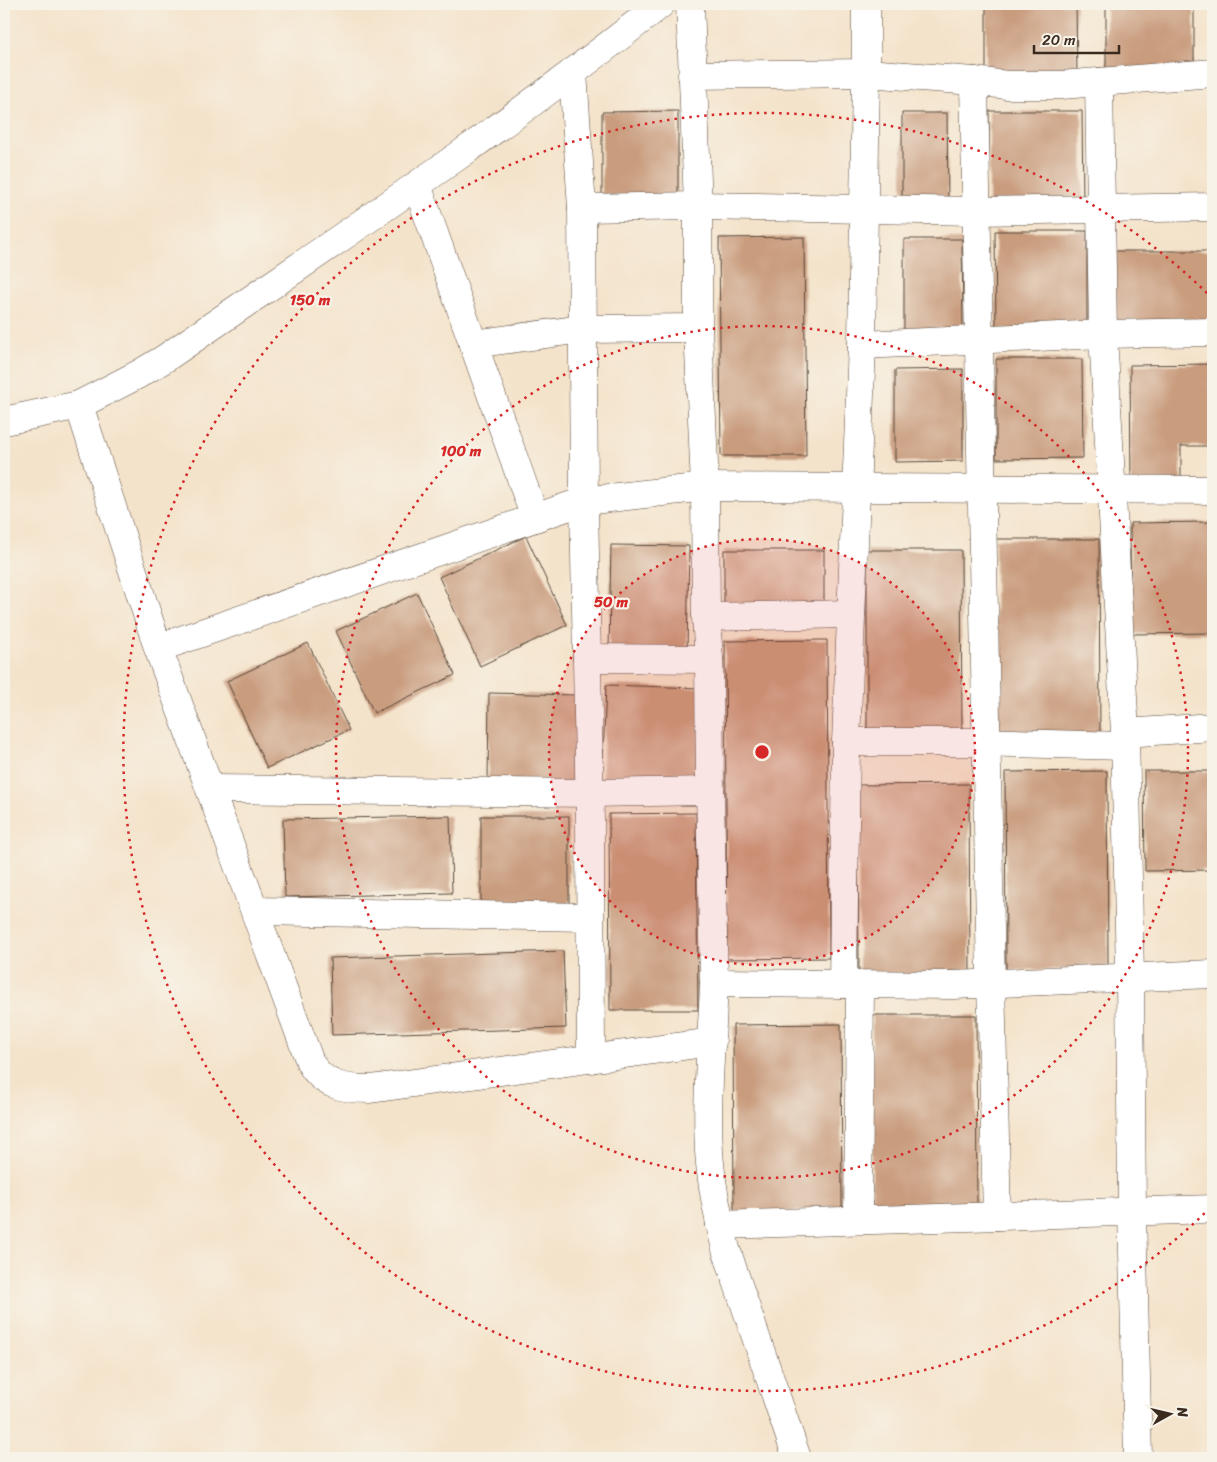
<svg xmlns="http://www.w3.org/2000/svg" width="1217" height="1462" font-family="Sriracha,sans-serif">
	<rect width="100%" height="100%" fill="#f7f3e8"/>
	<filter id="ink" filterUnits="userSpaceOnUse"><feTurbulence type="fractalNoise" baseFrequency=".02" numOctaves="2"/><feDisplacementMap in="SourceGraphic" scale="10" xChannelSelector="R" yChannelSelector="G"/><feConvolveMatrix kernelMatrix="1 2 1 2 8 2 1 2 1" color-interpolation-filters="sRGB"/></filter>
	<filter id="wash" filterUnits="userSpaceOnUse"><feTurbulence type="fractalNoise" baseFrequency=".0096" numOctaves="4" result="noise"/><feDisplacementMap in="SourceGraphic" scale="20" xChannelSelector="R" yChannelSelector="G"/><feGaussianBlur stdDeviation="1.12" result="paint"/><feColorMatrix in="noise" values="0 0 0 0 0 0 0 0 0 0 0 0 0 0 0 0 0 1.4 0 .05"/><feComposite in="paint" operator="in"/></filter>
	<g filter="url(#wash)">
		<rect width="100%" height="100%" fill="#f4e3cb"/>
		<g id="blocks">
			<g fill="#c99c7e">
				<polygon points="986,4 1076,4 1077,77 986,78"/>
				<rect x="1106" y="4" width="88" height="66"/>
				<polygon points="678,111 678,202 602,203 602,112"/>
				<polygon points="989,111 1082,111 1083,204 989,204"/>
				<polygon points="902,113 947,113 948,201 902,202"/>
				<polygon points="995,231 1087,231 1087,329 996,329"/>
				<polygon points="804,237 806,456 721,456 719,238"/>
				<polygon points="904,239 962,239 963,329 904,330"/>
				<rect x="1111" y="251" width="102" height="73"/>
				<polygon points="996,359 1082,359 1083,458 996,459"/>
				<polygon points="1213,364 1213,446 1181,446 1181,484 1131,484 1130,365"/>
				<polygon points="963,369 963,461 895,462 895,370"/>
				<polygon points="1213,522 1213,633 1131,634 1130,523"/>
				<polygon points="526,536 567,625 480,666 439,577"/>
				<polygon points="995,539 1099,539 1100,738 996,739"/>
				<polygon points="611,545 689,546 687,652 609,650"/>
				<rect x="724" y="550" width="100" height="58"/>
				<polygon points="867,550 961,550 962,738 867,738"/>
				<polygon points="417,593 455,675 374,713 336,631"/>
				<polygon points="827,640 829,958 727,959 725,641"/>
				<polygon points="308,643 349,730 267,768 227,681"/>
				<polygon points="606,685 701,688 698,788 602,784"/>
				<polygon points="489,693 577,695 576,785 488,783"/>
				<polygon points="1107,771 1108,969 1006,970 1005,772"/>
				<polygon points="1144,771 1213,771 1213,870 1145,871"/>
				<polygon points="969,784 970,981 859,981 858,785"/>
				<polygon points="696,813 698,1010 610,1010 609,814"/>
				<polygon points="450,816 452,893 285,897 283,819"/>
				<rect x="481" y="816" width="88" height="89"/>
				<polygon points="563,951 566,1028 332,1035 330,958"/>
				<polygon points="872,1015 976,1015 977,1209 872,1210"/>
				<polygon points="841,1024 842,1211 734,1211 733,1025"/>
			</g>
		</g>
	</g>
	<g filter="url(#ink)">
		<use href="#blocks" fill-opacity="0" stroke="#574638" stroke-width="1"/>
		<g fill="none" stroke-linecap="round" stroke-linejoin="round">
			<g stroke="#574638" stroke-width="29">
				<g id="street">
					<polyline points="690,4 698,206 698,328 705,487 706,617 709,659 710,791 714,983"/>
					<polyline points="573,72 582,208 584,501 590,821 591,1059"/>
					<polyline points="692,75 866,73 974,81 1007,85 1061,85 1213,73"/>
					<polyline points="974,81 991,983 997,1216"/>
					<polyline points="1099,82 1103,334 1125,733 1130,976 1132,1211 1138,1458"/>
					<polyline points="417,185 535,518"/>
					<polyline points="582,208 698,206 977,211 1213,207"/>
					<polyline points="473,344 582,329 698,328"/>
					<polyline points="862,345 1103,334 1213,332"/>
					<path d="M 79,405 L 158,648 L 310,1062 C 323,1086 344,1089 370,1089 L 712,1042"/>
					<path d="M 4,421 L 79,405 L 139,374 L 164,359 C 331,244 502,131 661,4"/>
					<polyline points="706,617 851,614"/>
					<polyline points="158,648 584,501 705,487 1213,490"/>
					<polyline points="587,658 709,659"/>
					<polyline points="1125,733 1213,727"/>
					<polyline points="846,742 972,742 1125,746"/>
					<polyline points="210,789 589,793 710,791"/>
					<polyline points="256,911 590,917"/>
					<polyline points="843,984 953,985 1213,974"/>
					<polyline points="858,1220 860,985"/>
					<polyline points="720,1225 1213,1209"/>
					<path d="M 797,1458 L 726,1249 C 718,1217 711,1185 709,1151 C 706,1095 712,1039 714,983 L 843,984 L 846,742 L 862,345 L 866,73 L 866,4"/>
				</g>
			</g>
			<use href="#street" stroke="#fff" stroke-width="28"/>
		</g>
	</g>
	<circle cx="762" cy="752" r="213" fill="#d62828" fill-opacity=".12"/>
	<g fill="none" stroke="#d62828" stroke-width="2.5" stroke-dasharray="2.5 5">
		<circle cx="762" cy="752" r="213"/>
		<circle cx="762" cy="752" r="426"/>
		<path d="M1210 1208A639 639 0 1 1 1210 296"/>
	</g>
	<circle cx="762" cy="752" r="8" fill="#d62828" stroke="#f7f3e8" stroke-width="2.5"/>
	<g font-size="15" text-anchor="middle" font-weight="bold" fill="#d62828" stroke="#f7f3e8" stroke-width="4.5" stroke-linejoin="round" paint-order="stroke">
		<text x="310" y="305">150 m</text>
		<text x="461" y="456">100 m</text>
		<text x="611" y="607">50 m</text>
	</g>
	<rect width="1217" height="1462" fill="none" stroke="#f7f3e8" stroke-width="20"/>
	<g transform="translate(1170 1414) rotate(82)" stroke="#f7f3e8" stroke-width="4" paint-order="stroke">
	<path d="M0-4L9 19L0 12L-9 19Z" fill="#3b2a1e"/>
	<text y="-8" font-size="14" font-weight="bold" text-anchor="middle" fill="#3b2a1e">N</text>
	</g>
	<path d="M1034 45v8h85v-8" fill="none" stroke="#3b2a1e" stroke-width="2.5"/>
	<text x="1042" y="45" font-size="15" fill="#3b2a1e" stroke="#f7f3e8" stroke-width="4" paint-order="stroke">20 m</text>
</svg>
